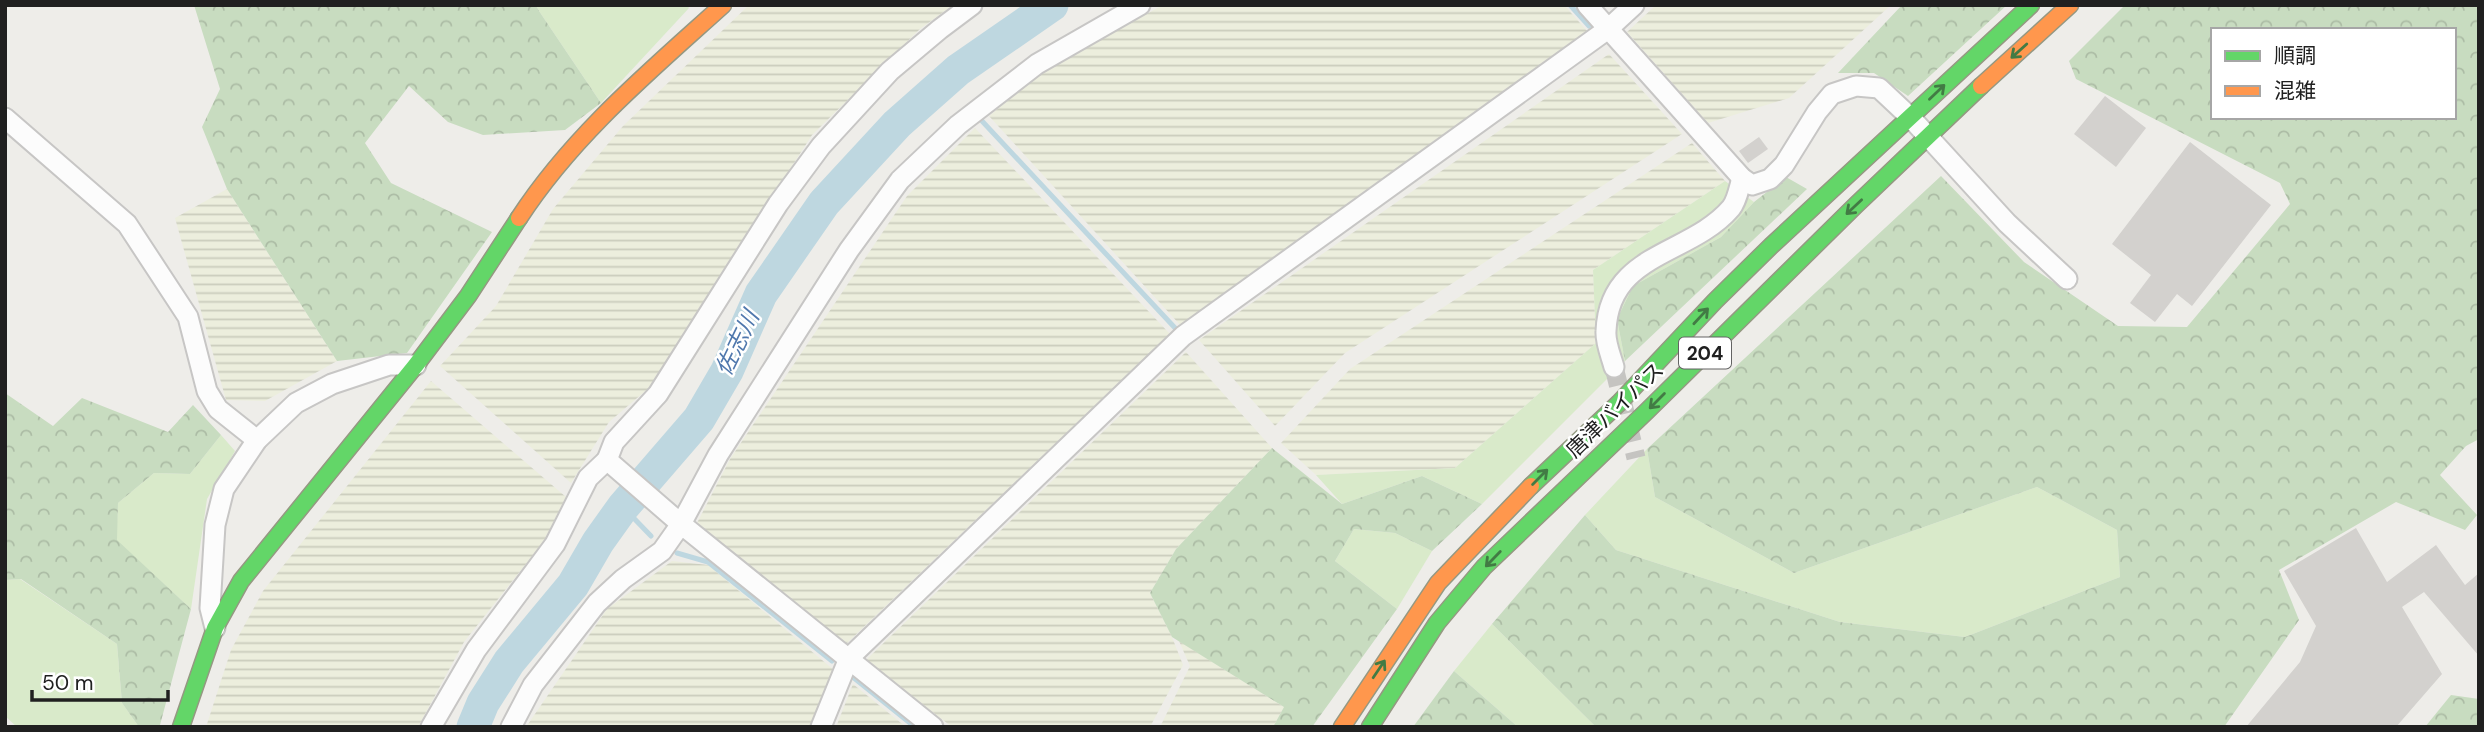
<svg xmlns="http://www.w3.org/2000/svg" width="2484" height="732" font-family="'DM Sans','Noto Sans JP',sans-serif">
	<defs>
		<pattern id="farmland-rules" width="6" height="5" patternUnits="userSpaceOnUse" patternTransform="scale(1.75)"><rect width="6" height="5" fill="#eceedd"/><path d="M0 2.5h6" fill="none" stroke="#caccbd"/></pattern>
		<pattern id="forest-crowns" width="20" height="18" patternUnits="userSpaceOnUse" patternTransform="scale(1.75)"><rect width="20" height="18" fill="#c8dcc0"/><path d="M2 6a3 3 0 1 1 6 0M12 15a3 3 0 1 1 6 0" fill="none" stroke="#acbca5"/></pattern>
	</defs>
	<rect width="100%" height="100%" fill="#eeede9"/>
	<g fill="url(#farmland-rules)">
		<polygon points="749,5 953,5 920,29 812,135 650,387 609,422 571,483 440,366 496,306 553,209 623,126"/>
		<polygon points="1163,5 1564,5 1588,32 1182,327 989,116 1049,67"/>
		<polygon points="1656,5 1891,5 1789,98 1708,123 1627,32"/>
		<polygon points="1609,54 1682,134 1345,353 1275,426 1199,340"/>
		<polygon points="975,128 1170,334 846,644 697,523 730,459 907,196"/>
		<polygon points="1692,143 1725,181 1593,270 1596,343 1455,468 1316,475 1281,443 1350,369"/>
		<polygon points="227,189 337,361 265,401 226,400 175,218"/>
		<polygon points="1186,352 1272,448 1176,549 1150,593 1172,637 1183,665 1150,727 952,727 866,660"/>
		<polygon points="431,381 566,497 545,540 464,642 418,727 206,727 231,650 263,591"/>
		<polygon points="672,561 708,565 834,670 810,727 526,727 607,609"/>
		<polygon points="1179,641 1284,707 1273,727 1160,727 1190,666"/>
		<polygon points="853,684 906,727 836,727"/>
	</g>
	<g fill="#d9eaca">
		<polygon points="535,5 687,5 689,8 601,103"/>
		<polygon points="1725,181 1754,202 1721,237 1633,286 1617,319 1625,361 1482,504 1422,476 1342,504 1316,475 1455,468 1596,343 1593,270"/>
		<polygon points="221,435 235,451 207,499 191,609 116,540 118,503 154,473 190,474"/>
		<polygon points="1647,449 1655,497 1794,573 2037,487 2117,530 2120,577 1965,637 1840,622 1616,550 1585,515"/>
		<polygon points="1354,529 1395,533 1432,551 1397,609 1335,561"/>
		<polygon points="20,579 117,644 122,703 139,727 17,727 5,716 5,580"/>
		<polygon points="1492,624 1596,727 1518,727 1454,671"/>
	</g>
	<g fill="url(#forest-crowns)" fill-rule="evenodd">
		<polygon points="194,5 535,5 601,103 565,130 483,135 448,122 409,86 365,143 391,183 492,232 407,353 337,361 227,189 202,127 220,89"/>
		<polygon points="1902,5 2007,5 1908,96 1874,73 1838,73"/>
		<path d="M 2125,5 L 2479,5 L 2479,439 L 2466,446 L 2440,475 L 2477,515 L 2465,530 L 2396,502 L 2279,570 L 2299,620 L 2224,727 L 1596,727 L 1492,624 L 1585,515 L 1616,550 L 1840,622 L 1965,637 L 2120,577 L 2117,530 L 2037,487 L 1794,573 L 1655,497 L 1647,449 L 1941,176 L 2024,262 L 2118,326 L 2187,327 L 2290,204 L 2280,183 L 2076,79 L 2069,61 ZM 2213,30 L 2454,30 L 2454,117 L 2213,117 Z"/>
		<polygon points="1786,177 1807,189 1625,361 1617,319 1633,286 1721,237 1754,202"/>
		<polygon points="5,393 53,426 82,398 168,432 193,405 221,435 190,474 154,473 118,503 117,540 191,609 160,725 139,727 122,703 117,644 21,579 5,580"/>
		<polygon points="1272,448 1342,504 1422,476 1482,504 1432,551 1395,533 1354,529 1335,561 1397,609 1312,727 1273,727 1284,707 1172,637 1150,593 1176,549"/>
		<polygon points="1454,671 1518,727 1413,727"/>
		<polygon points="2451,695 2479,699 2479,727 2425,727"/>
	</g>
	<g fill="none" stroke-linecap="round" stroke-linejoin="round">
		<g stroke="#bed7e0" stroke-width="5">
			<polyline points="1570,5 1589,26"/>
			<polyline points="982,121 1176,329"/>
			<polyline points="623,507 651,536"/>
			<polyline points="677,553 708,562 832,661"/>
			<polyline points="854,678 915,727"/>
		</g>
		<polyline stroke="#bed7e0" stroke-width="33" points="473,727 483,703 509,662 573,585 598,542 623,507 699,419 727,371 761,294 824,203 897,124 958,70 1052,5"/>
	</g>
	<g fill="#d3d1ce">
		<polygon points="2105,96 2146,128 2116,167 2074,134"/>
		<polygon points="1759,137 1768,149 1748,163 1739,151"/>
		<polygon points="2190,142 2271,205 2192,306 2177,294 2155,322 2130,303 2151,275 2112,244"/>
		<polygon points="2356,528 2387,582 2436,545 2465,585 2479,573 2479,656 2424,592 2402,607 2442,674 2396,727 2246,727 2300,662 2316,626 2284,571"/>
	</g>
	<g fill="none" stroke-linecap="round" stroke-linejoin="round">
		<polyline stroke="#c5c4c1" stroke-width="19" stroke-dasharray="19 10" stroke-linecap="butt" points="1614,367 1636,458"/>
		<g stroke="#c7c6c5" stroke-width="23">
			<g id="street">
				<polyline points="1587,5 1742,178 1752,185 1770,179 1784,165 1817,112 1832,94 1856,86 1879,88 1911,118 2007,223 2067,279"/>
				<polyline points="5,118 127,224 188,317 207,391 218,409 257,440"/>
				<path d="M 1614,367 C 1611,356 1605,342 1606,331 C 1609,252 1690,256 1731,208 C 1737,201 1739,188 1742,178"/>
				<polyline points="215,628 210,608 215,525 224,489 257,440 296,403 332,384 389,365 416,365"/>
				<polyline points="431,727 476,650 555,544 588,478 607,460"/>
				<polyline points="511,727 533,685 597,603 623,579 662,551 681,524 718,455 849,250 900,180 958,125 1037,64 1140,5"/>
				<polyline points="821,727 849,658 1183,336 1608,29 1634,5"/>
				<polyline points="933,727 681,524 607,460 614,442 658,394 778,204 821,146 890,71 940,29 972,5"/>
			</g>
		</g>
		<g stroke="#959882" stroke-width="19">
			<g id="fast">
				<polyline points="1531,486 1619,403 1715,301 1771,246 2031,5"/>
				<polyline points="181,727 215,628 241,581 416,365 468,296 519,218"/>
				<polyline points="1370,727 1437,623 1484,567 1647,411 1856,205 1981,86"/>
			</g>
		</g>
		<g stroke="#959882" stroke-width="19">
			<g id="slow">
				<polyline points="1981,86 2070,5"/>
				<path d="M 519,218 C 573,135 650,71 723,5"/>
				<polyline points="1342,727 1438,583 1531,486"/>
			</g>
		</g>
		<use href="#street" stroke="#fcfcfc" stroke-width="19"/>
		<use href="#fast" stroke="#63d668" stroke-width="16"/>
		<use href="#slow" stroke="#ff974d" stroke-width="16"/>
	</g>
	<defs><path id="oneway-shaft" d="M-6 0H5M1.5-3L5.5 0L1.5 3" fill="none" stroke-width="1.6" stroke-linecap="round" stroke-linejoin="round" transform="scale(1.75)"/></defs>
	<g stroke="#427b44">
		<use href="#oneway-shaft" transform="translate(2019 51) rotate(138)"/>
		<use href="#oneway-shaft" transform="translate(1937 92) rotate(-44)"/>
		<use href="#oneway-shaft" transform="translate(1854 207) rotate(137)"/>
		<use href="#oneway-shaft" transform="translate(1701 316) rotate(-47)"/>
		<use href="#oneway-shaft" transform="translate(1657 401) rotate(135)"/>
		<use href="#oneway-shaft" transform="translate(1540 477) rotate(-45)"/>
		<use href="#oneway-shaft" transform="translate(1493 559) rotate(134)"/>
		<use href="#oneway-shaft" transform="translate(1379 669) rotate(-56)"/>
	</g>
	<g text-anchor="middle" stroke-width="5" stroke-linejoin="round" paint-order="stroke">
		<rect fill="#fff" stroke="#636363" stroke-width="2" x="1679" y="337.5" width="52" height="31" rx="5"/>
		<g font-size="19" font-weight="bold" fill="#202020">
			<text x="1705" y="360">204</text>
		</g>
		<g font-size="21" fill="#202020" stroke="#fff">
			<text transform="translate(1615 410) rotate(-44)" y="7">唐津バイパス</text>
		</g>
		<g font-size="23" font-style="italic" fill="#5078ad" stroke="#fff">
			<text transform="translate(737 343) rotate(-64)" y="8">佐志川</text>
		</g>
	</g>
	<rect width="2484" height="732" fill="none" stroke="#202020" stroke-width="14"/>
	<rect x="2211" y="28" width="245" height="91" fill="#ffffff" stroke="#a6a6a6" stroke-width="2"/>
	<rect x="2225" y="51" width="35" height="10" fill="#63d668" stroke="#a6a6a6" stroke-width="2"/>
	<text x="2274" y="63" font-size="21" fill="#202020">順調</text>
	<rect x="2225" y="86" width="35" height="10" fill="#ff974d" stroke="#a6a6a6" stroke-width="2"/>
	<text x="2274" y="98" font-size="21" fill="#202020">混雑</text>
	<path d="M32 690v10h136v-10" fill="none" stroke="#202020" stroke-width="3.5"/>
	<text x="42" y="690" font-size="21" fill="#202020" stroke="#ffffff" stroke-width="5" paint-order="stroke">50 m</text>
</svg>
